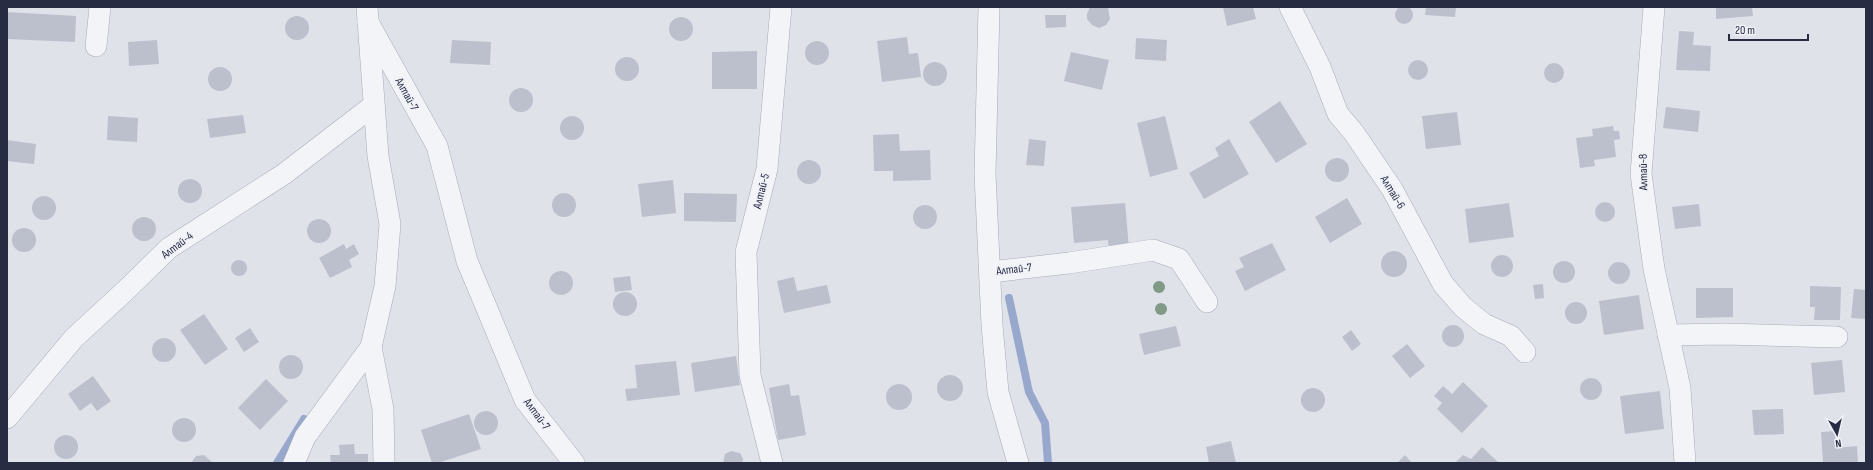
<svg xmlns="http://www.w3.org/2000/svg" width="1873" height="470" font-family="'Sofia Sans Condensed',sans-serif">
	<rect width="100%" height="100%" fill="#e0e2ea"/>
	<g fill="none" stroke-linecap="round" stroke-linejoin="round">
		<g stroke="#98a8cd" stroke-width="8">
			<polyline points="1009,298 1029,392 1045,423 1048,463"/>
			<polyline points="277,463 304,419"/>
		</g>
	</g>
	<g fill="#bcc0cd">
		<circle cx="1404" cy="15" r="9"/>
		<polygon points="1090,7 1108,8 1110,19 1106,25 1099,28 1092,25 1087,19 1087,14"/>
		<polygon points="1223,7 1253,7 1256,19 1227,26"/>
		<polygon points="1426,7 1456,7 1455,17 1425,15"/>
		<polygon points="1716,7 1752,7 1753,16 1716,19"/>
		<polygon points="7,12 76,16 75,42 7,39"/>
		<polygon points="1045,15 1066,15 1066,27 1046,28"/>
		<circle cx="297" cy="28" r="12"/>
		<circle cx="681" cy="29" r="12"/>
		<polygon points="1679,31 1694,32 1693,45 1711,46 1710,71 1676,70"/>
		<polygon points="907,37 909,54 918,53 921,77 882,82 877,41"/>
		<polygon points="1136,38 1167,40 1166,61 1135,59"/>
		<polygon points="157,40 159,64 129,66 128,42"/>
		<polygon points="452,40 491,42 490,65 450,63"/>
		<circle cx="817" cy="53" r="12"/>
		<polygon points="757,51 757,89 712,89 712,52"/>
		<polygon points="1071,52 1109,60 1102,90 1064,81"/>
		<circle cx="627" cy="69" r="12"/>
		<circle cx="1418" cy="70" r="10"/>
		<circle cx="935" cy="74" r="12"/>
		<circle cx="1554" cy="73" r="10"/>
		<circle cx="220" cy="79" r="12"/>
		<circle cx="521" cy="100" r="12"/>
		<polygon points="1280,101 1307,144 1276,163 1249,122"/>
		<polygon points="1666,107 1700,111 1698,132 1663,128"/>
		<polygon points="1457,112 1461,145 1426,149 1422,116"/>
		<polygon points="243,115 246,133 210,138 207,119"/>
		<polygon points="108,116 138,118 137,142 107,140"/>
		<polygon points="1165,116 1178,169 1150,177 1137,123"/>
		<circle cx="572" cy="128" r="12"/>
		<polygon points="1613,126 1614,131 1619,131 1620,139 1614,140 1616,157 1594,160 1595,166 1580,168 1576,138 1593,136 1592,129"/>
		<polygon points="899,134 900,151 930,150 931,180 893,181 893,171 874,171 873,135"/>
		<polygon points="1029,139 1046,141 1044,166 1026,165"/>
		<polygon points="1229,139 1249,174 1204,199 1189,173 1219,156 1215,148"/>
		<polygon points="7,140 36,144 34,164 7,161"/>
		<circle cx="1337" cy="170" r="12"/>
		<circle cx="809" cy="172" r="12"/>
		<circle cx="190" cy="191" r="12"/>
		<polygon points="673,180 676,213 642,217 638,184"/>
		<polygon points="684,193 737,194 736,222 684,221"/>
		<circle cx="564" cy="205" r="12"/>
		<circle cx="44" cy="208" r="12"/>
		<polygon points="1347,198 1362,224 1330,243 1315,217"/>
		<circle cx="1605" cy="212" r="10"/>
		<polygon points="1125,203 1129,248 1109,250 1108,240 1074,243 1071,207"/>
		<polygon points="1509,203 1514,237 1469,243 1465,209"/>
		<polygon points="1699,204 1701,226 1675,229 1672,207"/>
		<circle cx="925" cy="217" r="12"/>
		<circle cx="144" cy="229" r="12"/>
		<circle cx="319" cy="231" r="12"/>
		<circle cx="24" cy="240" r="12"/>
		<polygon points="1272,243 1286,270 1245,291 1235,271 1244,267 1239,258"/>
		<polygon points="344,244 346,249 354,244 359,254 349,260 352,267 330,278 319,258"/>
		<circle cx="1394" cy="264" r="13"/>
		<circle cx="1502" cy="266" r="11"/>
		<circle cx="239" cy="268" r="8"/>
		<circle cx="1564" cy="272" r="11"/>
		<circle cx="1619" cy="273" r="11"/>
		<circle cx="561" cy="283" r="12"/>
		<polygon points="630,276 632,290 615,292 613,278"/>
		<polygon points="794,277 797,291 827,285 831,303 784,313 777,281"/>
		<polygon points="1543,284 1544,298 1535,299 1533,285"/>
		<polygon points="1810,286 1841,287 1840,320 1814,320 1815,307 1810,307"/>
		<polygon points="1696,288 1733,288 1733,317 1696,318"/>
		<polygon points="1854,289 1866,290 1866,319 1851,318"/>
		<circle cx="625" cy="304" r="12"/>
		<polygon points="1639,295 1644,329 1604,335 1599,301"/>
		<circle cx="1576" cy="313" r="11"/>
		<polygon points="204,314 228,349 205,365 180,330"/>
		<circle cx="1453" cy="336" r="11"/>
		<polygon points="1176,326 1181,346 1144,355 1139,334"/>
		<polygon points="250,328 259,342 244,352 235,338"/>
		<polygon points="1351,330 1361,344 1352,351 1342,337"/>
		<circle cx="164" cy="350" r="12"/>
		<polygon points="1407,344 1425,366 1410,378 1392,356"/>
		<circle cx="291" cy="367" r="12"/>
		<polygon points="736,356 740,385 695,392 691,363"/>
		<polygon points="1842,360 1845,392 1814,395 1811,363"/>
		<polygon points="676,361 680,395 627,401 625,389 637,388 635,365"/>
		<circle cx="950" cy="388" r="13"/>
		<polygon points="93,376 111,401 97,411 91,403 80,411 68,394"/>
		<circle cx="1591" cy="389" r="11"/>
		<polygon points="266,379 288,401 260,430 238,408"/>
		<polygon points="1463,382 1488,406 1462,433 1437,409 1442,403 1434,396 1443,386 1452,394"/>
		<polygon points="789,384 791,396 799,395 806,435 778,440 769,388"/>
		<circle cx="899" cy="397" r="13"/>
		<circle cx="1313" cy="400" r="12"/>
		<polygon points="1660,391 1664,429 1625,434 1620,396"/>
		<polygon points="1783,409 1784,434 1754,435 1752,410"/>
		<circle cx="486" cy="423" r="12"/>
		<polygon points="469,414 481,449 438,463 432,463 421,430"/>
		<circle cx="184" cy="430" r="12"/>
		<polygon points="1835,431 1836,448 1857,446 1858,463 1823,463 1821,432"/>
		<circle cx="66" cy="447" r="12"/>
		<polygon points="1231,441 1236,463 1209,463 1206,447"/>
		<polygon points="354,444 355,454 368,454 368,463 331,463 330,455 340,455 339,445"/>
		<polygon points="1482,447 1499,463 1455,463 1463,455 1471,459"/>
		<polygon points="731,451 740,453 743,459 742,463 723,463 725,454"/>
		<polygon points="204,455 213,463 191,463 196,456"/>
		<polygon points="1405,455 1412,463 1397,463"/>
	</g>
	<g fill="none" stroke-linecap="round" stroke-linejoin="round">
		<g stroke="#a8abb8" stroke-width="22">
			<g id="street">
				<polyline points="367,7 378,156 390,224 385,286 371,347 383,409 384,463"/>
				<polyline points="989,7 985,174 992,325 998,392 1018,463"/>
				<polyline points="1290,7 1320,67 1338,114 1354,133 1392,189 1443,284 1463,307 1484,324 1511,336 1525,352"/>
				<polyline points="1654,7 1641,174 1654,269 1680,388 1685,463"/>
				<polyline points="368,22 437,146 467,261 525,400 574,463"/>
				<polyline points="96,46 100,7"/>
				<polyline points="990,272 1069,263 1153,250 1179,259 1207,302"/>
				<polyline points="1668,335 1724,334 1837,337"/>
				<polyline points="7,418 74,338 125,291 169,248 284,174 374,105"/>
				<polyline points="294,463 305,437 371,347"/>
				<polyline points="772,463 750,375 746,252 767,169 781,7"/>
			</g>
		</g>
		<use href="#street" stroke="#f3f4f8" stroke-width="21"/>
	</g>
	<g fill="#819a85">
		<circle cx="1159" cy="287" r="6"/>
		<circle cx="1161" cy="309" r="6"/>
	</g>
	<g text-anchor="middle" stroke-width="3" stroke-linejoin="round" paint-order="stroke">
		<g font-size="12" fill="#272c43" stroke="#eff1f7">
			<text transform="translate(407 94) rotate(61)" y="4">Алтай-7</text>
			<text transform="translate(1643 172) rotate(-91)" y="4">Алтай-8</text>
			<text transform="translate(761 191) rotate(-76)" y="4">Алтай-5</text>
			<text transform="translate(1393 192) rotate(59)" y="4">Алтай-6</text>
			<text transform="translate(177 245) rotate(-37)" y="4">Алтай-4</text>
			<text transform="translate(1014 269) rotate(-6)" y="4">Алтай-7</text>
			<text transform="translate(537 414) rotate(54)" y="4">Алтай-7</text>
		</g>
	</g>
	<rect width="1873" height="470" fill="none" stroke="#272c43" stroke-width="16"/>
	<g transform="translate(1837 434) rotate(172)" stroke="#eff1f7" stroke-width="3" paint-order="stroke">
	<path d="M0-3L7 15L0 10L-7 15Z" fill="#272c43"/>
	<text y="-6" font-size="11" font-weight="bold" text-anchor="middle" fill="#272c43">N</text>
	</g>
	<path d="M1729 34v6h79v-6" fill="none" stroke="#272c43" stroke-width="2"/>
	<text x="1735" y="34" font-size="12" fill="#272c43" stroke="#eff1f7" stroke-width="3" paint-order="stroke">20 m</text>
</svg>
